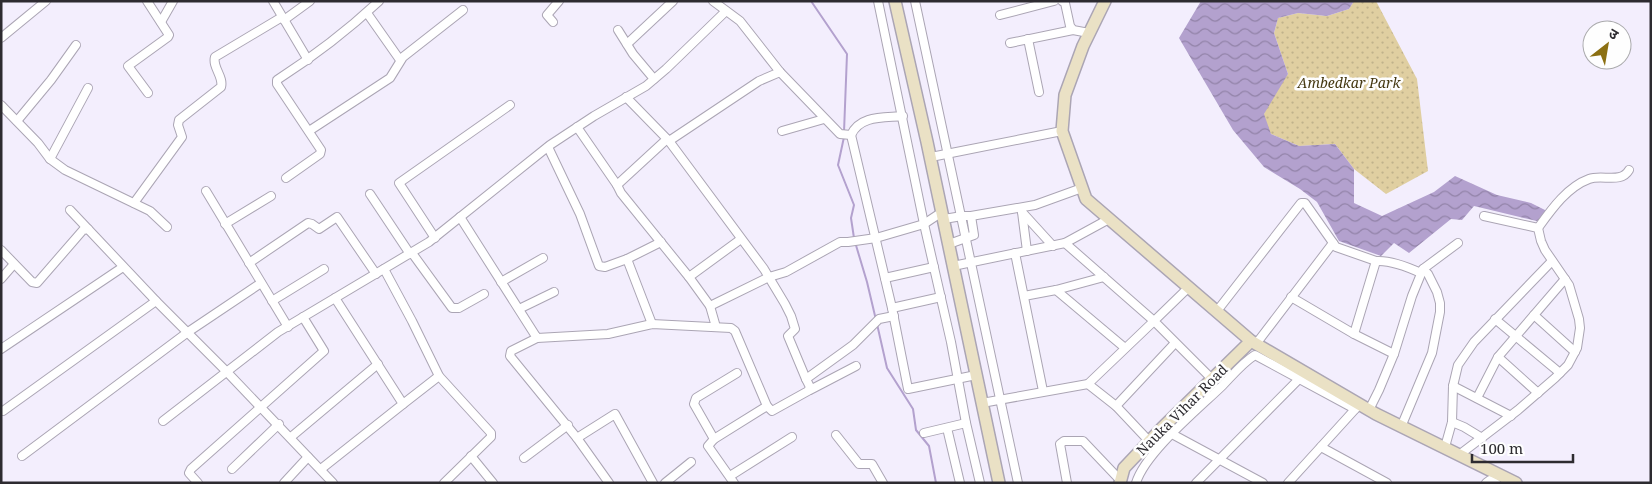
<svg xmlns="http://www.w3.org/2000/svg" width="1652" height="484" font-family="'Noto Serif','Noto Sans Devanagari',serif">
	<defs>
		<pattern id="park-dots" width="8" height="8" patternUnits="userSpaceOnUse" patternTransform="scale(1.25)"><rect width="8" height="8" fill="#e0cfa1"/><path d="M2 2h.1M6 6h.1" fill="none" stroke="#c0b28b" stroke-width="1.8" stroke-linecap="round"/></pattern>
		<pattern id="water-waves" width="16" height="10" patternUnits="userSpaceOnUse" patternTransform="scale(1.25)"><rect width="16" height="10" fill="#b3a1ce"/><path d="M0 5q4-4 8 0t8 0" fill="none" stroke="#9283a8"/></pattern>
	</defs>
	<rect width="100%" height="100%" fill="#f3eefd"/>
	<polygon fill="url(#park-dots)" points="1354,1 1376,1 1417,79 1428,171 1386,194 1354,169 1335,144 1299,146 1271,134 1264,125 1264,114 1274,89 1288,74 1274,33 1278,18 1298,13 1327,16 1349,9"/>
	<polygon fill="url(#water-waves)" points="1201,1 1354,1 1349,9 1327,16 1298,13 1278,18 1274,33 1288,74 1264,114 1271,134 1299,146 1335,144 1354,169 1354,203 1382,216 1434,192 1455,176 1497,195 1531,203 1545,210 1545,218 1537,221 1474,206 1462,220 1451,219 1409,253 1394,243 1381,256 1339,241 1317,202 1300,189 1264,167 1233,130 1179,38"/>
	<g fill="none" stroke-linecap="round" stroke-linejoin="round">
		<g stroke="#b3a1ce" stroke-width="2">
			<polyline points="811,1 847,54 844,132"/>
			<polyline points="844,137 838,165 854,205 851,218 854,238"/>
			<polyline points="855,242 867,282 876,320"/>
			<polyline points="877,324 887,368 913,409 916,430 929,446 936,483"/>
		</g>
		<g stroke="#aba5b4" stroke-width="10">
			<g id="street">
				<polyline points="147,1 169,35 168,37 128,66 148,93"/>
				<polyline points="273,1 308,60"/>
				<polyline points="713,1 740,21 780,72 840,134 851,135 892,308 908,389 976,375"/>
				<polyline points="878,1 924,224 951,342 966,423 980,483"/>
				<polyline points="915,1 1018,483"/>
				<polyline points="1062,1 1065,3 1070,26 1073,30 1089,33"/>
				<polyline points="367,13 400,60"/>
				<polyline points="1000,15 1054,1"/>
				<polyline points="284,20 310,1"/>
				<polyline points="161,22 173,1"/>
				<polyline points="553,22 547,15 559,1"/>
				<polyline points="618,30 633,54 654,79"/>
				<polyline points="1,38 46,1"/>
				<polyline points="1028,39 1039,92"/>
				<polyline points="1010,43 1073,30"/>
				<polyline points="627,44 673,1"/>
				<polyline points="626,97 669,141 764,269 785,304 791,316 795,329 788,336 806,379"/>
				<polyline points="1,105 38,143 50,159 65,170 150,211 167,227"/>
				<polyline points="17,121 51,80 76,45"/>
				<polyline points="577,127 617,185"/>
				<polyline points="309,131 390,78 403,57 463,10"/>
				<polyline points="782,131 824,119"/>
				<path d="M 851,135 C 860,115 884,118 903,116"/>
				<polyline points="667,139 617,185 621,193 689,277"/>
				<polyline points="669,141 759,81 780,72"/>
				<polyline points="548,147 580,214 599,266 605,267 627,259 652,324"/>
				<polyline points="931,157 1062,131"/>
				<polyline points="50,159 88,88"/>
				<path d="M 286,178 L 320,154 L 321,150 L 277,84 L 277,80 C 314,56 347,31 379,1"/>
				<polyline points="206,191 288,327"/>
				<polyline points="370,194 410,254"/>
				<path d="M 134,203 L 182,137 L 178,125 L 179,120 L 221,87 C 224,77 212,67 215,57 L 282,17"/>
				<polyline points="70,210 88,229"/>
				<polyline points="1022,212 1053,246"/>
				<polyline points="1022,212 1027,251"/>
				<polyline points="971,216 1035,205 1082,188"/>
				<polyline points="460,217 537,338 608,334 652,324 731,328 735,331 767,406"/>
				<polyline points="944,219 962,216 971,216 974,235 949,244"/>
				<polyline points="225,224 271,196"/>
				<path d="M 1538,228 C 1551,210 1567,187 1589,179 C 1602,174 1621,184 1629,170"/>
				<polyline points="435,238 399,183 510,105"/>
				<polyline points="1,250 32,282 37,283 83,230 88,229 156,301 226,371 333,483"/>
				<polyline points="412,253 452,308 459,308 484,294"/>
				<polyline points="1015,253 1043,391"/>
				<polyline points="627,259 661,242"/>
				<polyline points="249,263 308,223 312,224 319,229 337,217 376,274"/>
				<polyline points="953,266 1065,243 1109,219"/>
				<polyline points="384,269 412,321 439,376 491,433 491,437 444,483"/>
				<polyline points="885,278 934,267"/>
				<polyline points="1,279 14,264"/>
				<polyline points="501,282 543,258"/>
				<polyline points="1189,287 1154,321 1212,379"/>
				<polyline points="1056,290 1125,348"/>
				<polyline points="1024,296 1056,290 1104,277"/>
				<polyline points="1291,297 1354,334 1394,354"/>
				<polyline points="272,301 324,269"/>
				<polyline points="710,306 769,277 786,272 840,242 848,242 876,238 924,224 942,212"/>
				<polyline points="892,308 941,297"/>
				<polyline points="519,309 554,292"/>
				<path d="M 1217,311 L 1301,203 L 1305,203 L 1336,247 L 1376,261 C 1390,260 1408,267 1421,273"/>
				<polyline points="1534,315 1575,352"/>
				<polyline points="1495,319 1560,373"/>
				<polyline points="716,327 710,306 689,277 741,239"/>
				<polyline points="1354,334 1376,261"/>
				<polyline points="537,338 511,351 510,356 577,438 609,483"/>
				<polyline points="1256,344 1333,243"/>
				<polyline points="1,349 123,267"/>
				<polyline points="1498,357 1538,393"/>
				<polyline points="1088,384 1116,406 1149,441"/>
				<polyline points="1453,386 1511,416"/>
				<polyline points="810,390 856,366"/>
				<polyline points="1477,398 1498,357 1565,279"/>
				<polyline points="982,403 1088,384 1154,321 1065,243"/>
				<polyline points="403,404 439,376"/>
				<polyline points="1116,406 1175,343"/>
				<polyline points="1369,410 1379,390 1394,354 1412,296 1423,269 1458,243"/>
				<polyline points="3,411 156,301"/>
				<polyline points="163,421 278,332 429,242 550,145 594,116 646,86 666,69 726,11"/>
				<polyline points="1452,422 1464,427 1482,438"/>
				<polyline points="1401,427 1432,353 1440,312 1440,303 1437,292 1428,274 1423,269"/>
				<polyline points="947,428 960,483"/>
				<polyline points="924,433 966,423"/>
				<polyline points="1170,434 1172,434 1263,483"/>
				<polyline points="836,435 859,464 872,464 883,483"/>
				<polyline points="291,437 378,364"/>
				<polyline points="577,438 615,414 653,483"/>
				<polyline points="714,439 767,406 772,411 808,391 810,387 806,379 853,345 879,319 894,316"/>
				<polyline points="1321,447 1387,483"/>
				<polyline points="1445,447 1452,422 1453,386 1458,365 1474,342 1552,261"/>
				<polyline points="1459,455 1518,410 1555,378 1568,365 1577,348 1580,328 1579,319 1569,285 1545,250 1541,241 1538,228 1484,216"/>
				<polyline points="22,456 188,332 261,283"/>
				<polyline points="471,456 493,483"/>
				<polyline points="524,458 568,425"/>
				<polyline points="232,469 279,424"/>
				<polyline points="321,469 403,404 335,298"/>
				<polyline points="730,476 792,437"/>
				<polyline points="198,483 189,473 191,469 324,351 303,317"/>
				<polyline points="284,483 308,457"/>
				<polyline points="665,483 691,462"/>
				<polyline points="734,483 708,446 714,439 694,404 696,398 737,373"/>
				<polyline points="1067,483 1060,444 1064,441 1083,441 1121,481"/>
				<path d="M 1136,483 C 1145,453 1197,410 1221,387 C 1231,377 1242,363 1255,355 L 1355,409"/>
				<polyline points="1196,483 1302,376"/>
				<polyline points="1288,483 1358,406"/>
				<polyline points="1486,483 1490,480 1496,483"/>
			</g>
		</g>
		<g stroke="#aba5b4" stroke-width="14">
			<g id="secondary">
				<polyline points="895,1 927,142 999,483"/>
				<polyline points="1105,1 1083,46 1065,95 1062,131 1086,199 1251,341 1376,414 1516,483"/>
				<polyline points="1120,483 1124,468 1162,428 1251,341"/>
			</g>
		</g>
		<use href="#street" stroke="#fff" stroke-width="8"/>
		<use href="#secondary" stroke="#eae1c5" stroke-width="11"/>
	</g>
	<g text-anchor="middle" stroke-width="5" stroke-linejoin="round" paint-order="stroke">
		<g font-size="14" font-style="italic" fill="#463912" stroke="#fefefe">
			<text x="1349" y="88">Ambedkar Park</text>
		</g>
		<g font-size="14" fill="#2d2b30" stroke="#fefefe">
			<text transform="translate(1182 410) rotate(-45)" y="5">Nauka Vihar Road</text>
		</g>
	</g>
	<rect width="1652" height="484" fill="none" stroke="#2d2b30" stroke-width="5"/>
	<g transform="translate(1607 45) rotate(31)"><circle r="24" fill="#fefefe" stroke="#aaaaac"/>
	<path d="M0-4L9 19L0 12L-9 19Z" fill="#8c7013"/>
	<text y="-8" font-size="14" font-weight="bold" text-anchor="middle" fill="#2d2b30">उ</text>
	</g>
	<path d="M1472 454v8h101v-8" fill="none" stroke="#2d2b30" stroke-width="2.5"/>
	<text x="1480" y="454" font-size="15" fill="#2d2b30" stroke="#fefefe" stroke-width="4" paint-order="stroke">100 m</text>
</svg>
